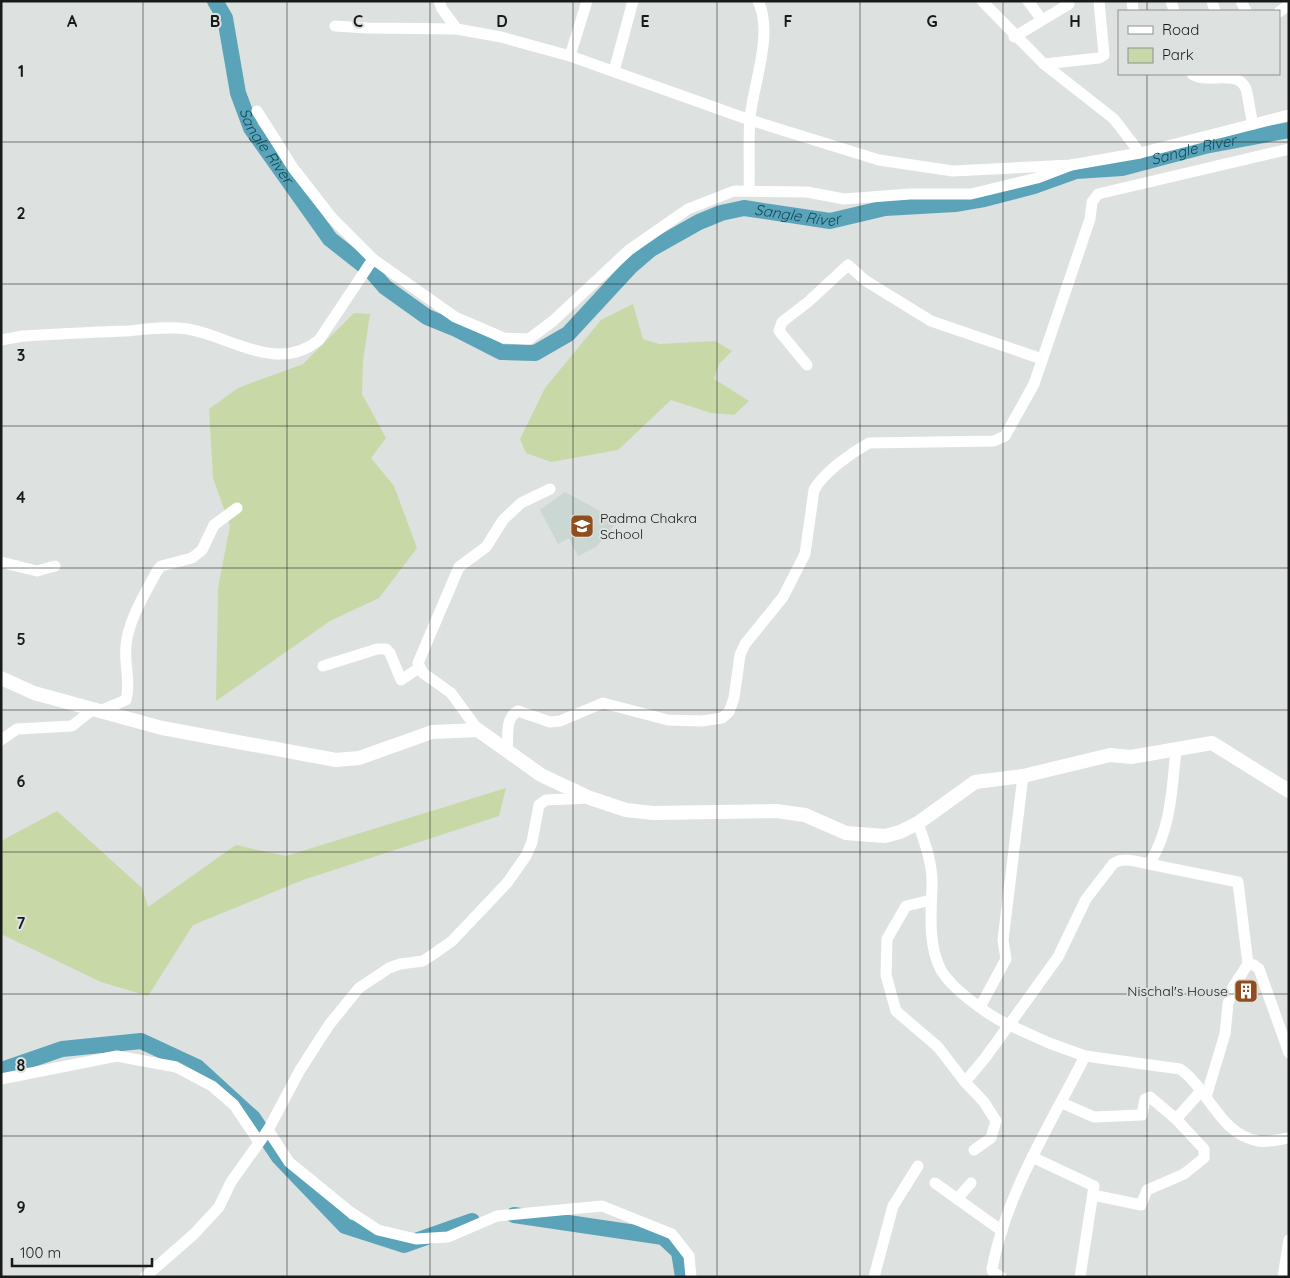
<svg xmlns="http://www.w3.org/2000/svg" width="1290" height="1278" font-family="Quicksand,sans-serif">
	<rect width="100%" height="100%" fill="#dde1df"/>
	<polygon fill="#cbd7d2" points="565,492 618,521 596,547 578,556 569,538 558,544 540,510"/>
	<g fill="#c8d9a7">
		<polygon points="633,304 643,339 659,344 715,341 732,351 719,364 714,379 749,401 734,415 711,413 671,400 618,450 551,462 526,453 520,439 545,388 601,320"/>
		<polygon points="354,313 370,314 363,361 362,394 386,438 371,458 394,486 417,548 379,598 330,621 216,701 218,588 230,526 213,478 209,409 238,388 303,364"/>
		<polygon points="506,788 499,816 303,880 193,925 148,996 101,982 1,934 1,841 57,811 142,888 148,907 236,845 286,856"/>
	</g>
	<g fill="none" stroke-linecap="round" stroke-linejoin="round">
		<g stroke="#5ba3b8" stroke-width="16">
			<path id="s1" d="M 215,1 L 225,18 L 238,93 L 251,128 L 330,239 L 363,265"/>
			<path id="s2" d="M 372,272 L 385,287 L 427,317 L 454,328 L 501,352 L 535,353 L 568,334 L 630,267 L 651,249 L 699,222 L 721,213 L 744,208 L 830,221 L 885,208 L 955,204 L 984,199 L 1034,186 L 1076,171 L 1122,168 L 1205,146 L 1289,130"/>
			<polyline points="1,1070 62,1049 141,1041 197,1067 253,1118 279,1157 345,1226 404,1245 472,1221"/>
			<polyline points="514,1215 663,1237 679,1252 683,1277"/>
		</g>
		<g stroke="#fff" stroke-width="11">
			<polyline points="439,1 442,9 457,29 501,37 570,56 750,120 879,160 953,171 1071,165 1140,153 1289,115"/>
			<polyline points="982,1 1044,64 1114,119 1140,153"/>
			<polyline points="1028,1 1042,20"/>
			<polyline points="1132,1 1133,11"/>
			<polyline points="1171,1 1174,11"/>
			<polyline points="1212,1 1215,11"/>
			<polyline points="1241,1 1246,11"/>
			<polyline points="1279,12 1289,5"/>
			<polyline points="335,26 367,28 457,29"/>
			<polyline points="1014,37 1069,4"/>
			<polyline points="570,56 587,1"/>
			<polyline points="1044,64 1099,58 1104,55 1099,1"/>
			<polyline points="614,71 633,1"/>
			<path d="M 1192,74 C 1207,85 1238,68 1246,89 C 1249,100 1250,113 1253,124"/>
			<polyline points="257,111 293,168 332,218 373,259 455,317 504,338 529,339 553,321 629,250 688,209 734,191 807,192 844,199 910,194 971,194 1037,178 1071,165"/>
			<path d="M 749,191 C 750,167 748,142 750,118 C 753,85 774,33 758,1"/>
			<path d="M 1,340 L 23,336 C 58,334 92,332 127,331 C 146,329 168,326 188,329 C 232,337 277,374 319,340 L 373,259"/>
			<polyline points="807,365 779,331 782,322 808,302 848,265 866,281 931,321 1042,359"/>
			<polyline points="1,562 37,571 55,566"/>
			<polyline points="323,666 377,649 386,649 390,653 401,680 419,668"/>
			<path d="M 99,711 L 126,700 C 131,682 124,664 126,646 C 128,620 145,594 157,571 L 161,566 L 192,558 L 202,550 L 214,525 L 237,508"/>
			<polyline points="478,730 451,693 423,673 418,663 459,567 486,547 503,520 521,503 550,489"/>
			<polyline points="1,740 17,729 72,726 92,710"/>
			<path d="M 1176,750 C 1172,789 1171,830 1149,864 C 1137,862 1123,856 1113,864 L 1086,899 L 1058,957 L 1009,1025 L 1049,1043 L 1085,1056 L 1180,1069 C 1209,1089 1219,1134 1258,1141 C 1267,1143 1280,1139 1289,1138"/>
			<path d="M 507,752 C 509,738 504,718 518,711 L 550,722 L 560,721 L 603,703 L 668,720 L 702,721 L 722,718 L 729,712 L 734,698 L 740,655 L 745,644 L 783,597 L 805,554 L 814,490 C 824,472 851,453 869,443 L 994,441 L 1005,436 L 1034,384 L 1090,219 L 1092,202 L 1098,194 L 1289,149"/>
			<path d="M 918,823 C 925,843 933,865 932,887 C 931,913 928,946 941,970 C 952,989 989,1016 1009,1025 L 985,1058 L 965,1082 L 984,1102 L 996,1121 L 991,1138 L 974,1150"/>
			<polyline points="1149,864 1238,882 1248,964 1254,965 1259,969 1289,1053"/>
			<polyline points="931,900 906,906 887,939 886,975 896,1011 938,1047 965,1082"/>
			<polyline points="980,1007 1006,959 1003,940 1023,776"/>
			<polyline points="1,1079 117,1056 176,1067 212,1086 234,1105 259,1142"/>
			<polyline points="1206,1097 1225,1034 1228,1004 1233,987 1248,964"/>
			<polyline points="1062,1103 1094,1117 1142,1115 1145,1099 1150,1097 1176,1119 1204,1149 1204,1158 1184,1174 1147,1190 1141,1205 1093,1195"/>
			<polyline points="1176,1119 1202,1090"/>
			<polyline points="268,1130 289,1162 349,1211 378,1230 416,1239 448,1237 497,1216 602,1206 672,1234 689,1256 691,1277"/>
			<polyline points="1032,1157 1094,1186 1080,1277"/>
			<polyline points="935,1183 1002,1231"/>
			<polyline points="957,1199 971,1183"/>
			<polyline points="145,1277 194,1234 219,1207 231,1182 268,1130 300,1070 329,1025 359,988 389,968 400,964 423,961 435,953 452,941 507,883 526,856 532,842 539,805 546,800 590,798"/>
			<polyline points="874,1277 893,1206 918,1166"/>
			<path d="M 1001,1277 L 993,1272 L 992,1269 C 1006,1193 1051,1124 1085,1056"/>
			<polyline points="1283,1277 1289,1240"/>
		</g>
		<polyline stroke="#fff" stroke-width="14" points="1,678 34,693 162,728 336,760 359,758 432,732 478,730 541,775 590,798 626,810 653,813 776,811 805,815 846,833 885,836 900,832 918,823 975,782 1023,776 1110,755 1131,757 1212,743 1289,791"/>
	</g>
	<path fill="none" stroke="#191a1a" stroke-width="1" stroke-opacity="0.55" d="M 143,1 L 143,1277M 287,1 L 287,1277M 430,1 L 430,1277M 573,1 L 573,1277M 717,1 L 717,1277M 860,1 L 860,1277M 1003,1 L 1003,1277M 1147,1 L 1147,11M 1147,74 L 1147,1277M 1,142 L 1289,142M 1,284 L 1289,284M 1,426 L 1289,426M 1,568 L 1289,568M 1,710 L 1289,710M 1,852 L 1289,852M 1,994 L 1289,994M 1,1136 L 1289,1136"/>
	<defs>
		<g id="school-square" transform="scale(1.25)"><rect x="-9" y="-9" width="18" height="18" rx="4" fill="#904d1d" stroke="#dde1df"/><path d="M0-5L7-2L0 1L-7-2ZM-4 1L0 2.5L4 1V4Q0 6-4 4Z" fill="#fff"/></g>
		<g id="building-square" transform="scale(1.25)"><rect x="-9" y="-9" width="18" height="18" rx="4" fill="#904d1d" stroke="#dde1df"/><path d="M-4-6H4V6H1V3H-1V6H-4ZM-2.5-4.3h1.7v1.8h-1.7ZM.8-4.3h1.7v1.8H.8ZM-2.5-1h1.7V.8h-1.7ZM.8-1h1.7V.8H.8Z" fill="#fff"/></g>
	</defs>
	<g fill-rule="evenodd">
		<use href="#school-square" x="582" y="526"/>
		<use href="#building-square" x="1246" y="991"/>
	</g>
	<g text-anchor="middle" stroke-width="4" stroke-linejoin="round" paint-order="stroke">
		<g font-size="14" fill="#191a1a" stroke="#dde1df" text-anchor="start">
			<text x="600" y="523">Padma Chakra<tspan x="600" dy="16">School</tspan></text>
			<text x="1228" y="996" text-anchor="end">Nischal's House</text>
		</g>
		<g font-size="15" font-style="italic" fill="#094a5a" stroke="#dde1df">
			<text dy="5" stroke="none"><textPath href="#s1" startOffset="156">Sangle River</textPath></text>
			<text dy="5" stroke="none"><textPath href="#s2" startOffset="906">Sangle River</textPath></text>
			<text dy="5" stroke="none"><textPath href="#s2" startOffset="501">Sangle River</textPath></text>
		</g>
	</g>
	<g font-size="16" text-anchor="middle" font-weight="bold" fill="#191a1a" stroke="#dde1df" stroke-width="4" stroke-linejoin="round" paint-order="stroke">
		<text x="72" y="27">A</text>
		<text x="215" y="27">B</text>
		<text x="358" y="27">C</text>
		<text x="502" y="27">D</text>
		<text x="645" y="27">E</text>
		<text x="788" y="27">F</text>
		<text x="932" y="27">G</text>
		<text x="1075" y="27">H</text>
		<text x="21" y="77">1</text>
		<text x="21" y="219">2</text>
		<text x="21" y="361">3</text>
		<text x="21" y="503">4</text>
		<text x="21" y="645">5</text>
		<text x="21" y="787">6</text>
		<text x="21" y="929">7</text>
		<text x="21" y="1071">8</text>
		<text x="21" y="1213">9</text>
	</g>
	<rect width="1290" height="1278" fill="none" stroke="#191a1a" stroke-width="5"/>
	<rect x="1118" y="10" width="162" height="65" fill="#dde1df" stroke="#8f9190"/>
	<rect x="1128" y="26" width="25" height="8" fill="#ffffff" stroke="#8f9190"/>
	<text x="1162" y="35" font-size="15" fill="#191a1a">Road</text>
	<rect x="1128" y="48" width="25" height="15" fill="#c8d9a7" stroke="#8f9190"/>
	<text x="1162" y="60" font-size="15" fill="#191a1a">Park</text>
	<path d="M12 1258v8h140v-8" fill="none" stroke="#191a1a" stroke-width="2.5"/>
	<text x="20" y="1258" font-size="15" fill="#191a1a" stroke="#dde1df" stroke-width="4" paint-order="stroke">100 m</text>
</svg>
